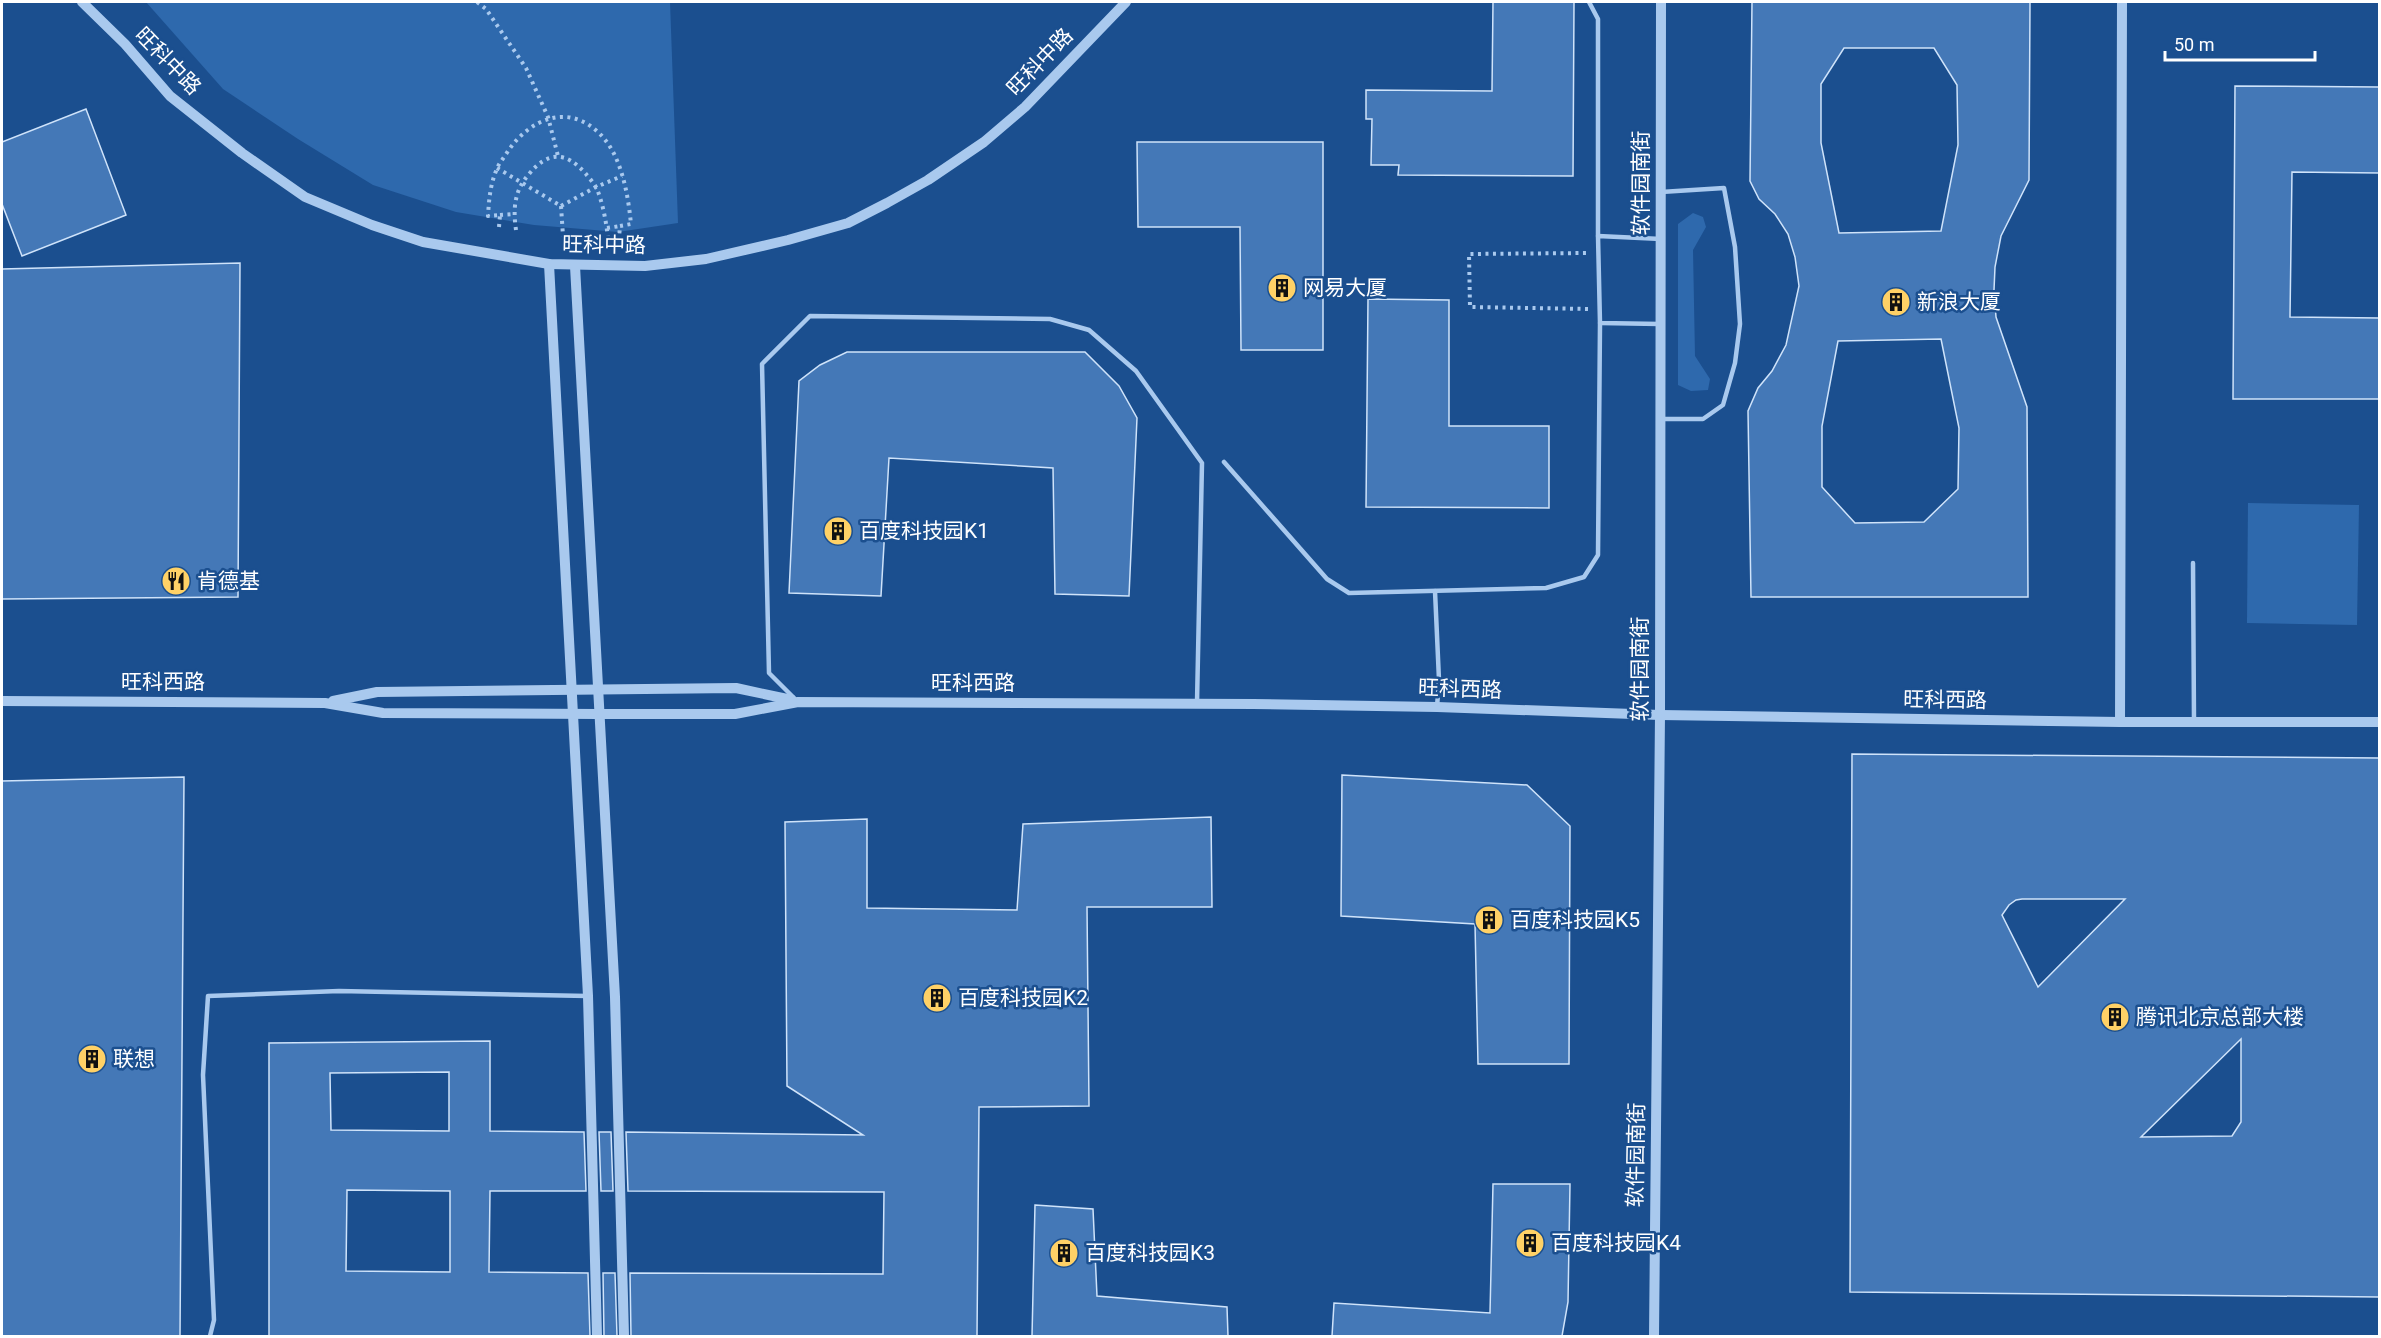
<svg xmlns="http://www.w3.org/2000/svg" width="2381" height="1338" font-family="Roboto,'Noto Sans SC',sans-serif">
	<rect width="100%" height="100%" fill="#1b4f8f"/>
	<g fill="#2e69ad">
		<polygon points="146,2 670,2 678,223 618,232 534,225 456,212 373,185 298,139 223,89"/>
		<polygon points="1693,213 1703,217 1706,227 1693,250 1695,356 1710,379 1708,390 1691,391 1678,385 1678,224"/>
		<polygon points="2248,503 2359,505 2357,625 2247,623"/>
	</g>
	<g fill="#4478b7" stroke="#cfe3fa" stroke-width="1.5" fill-rule="evenodd">
		<polygon points="1493,2 1574,2 1573,176 1398,175 1399,165 1371,165 1372,119 1366,119 1366,90 1492,91"/>
		<path d="M 1752,2 L 2030,2 L 2029,180 L 2001,236 L 1995,267 L 1994,290 L 1996,317 L 2027,407 L 2028,597 L 1751,597 L 1748,411 L 1758,388 L 1772,371 L 1786,345 L 1799,286 L 1795,257 L 1788,234 L 1775,214 L 1759,199 L 1750,181 ZM 1844,48 L 1934,48 L 1957,85 L 1958,145 L 1941,231 L 1839,233 L 1821,143 L 1821,84 ZM 1941,339 L 1959,428 L 1958,489 L 1924,522 L 1855,523 L 1822,487 L 1822,426 L 1838,341 Z"/>
		<polygon points="2235,86 2379,87 2379,173 2292,172 2290,317 2379,318 2379,399 2233,399"/>
		<polygon points="86,109 126,215 22,256 2,204 2,142"/>
		<polygon points="1137,142 1323,142 1323,350 1241,350 1240,227 1138,227"/>
		<polygon points="240,263 238,597 2,599 2,269"/>
		<polygon points="1368,299 1449,300 1449,426 1549,426 1549,508 1366,507"/>
		<polygon points="847,352 1085,352 1119,386 1137,418 1129,596 1055,594 1053,468 889,458 881,596 789,593 799,381 820,365"/>
		<path d="M 1852,754 L 2379,758 L 2379,1297 L 1850,1292 ZM 2022,899 L 2125,899 L 2038,987 L 2002,915 L 2009,905 L 2016,900 ZM 2241,1039 L 2241,1122 L 2232,1136 L 2141,1137 Z"/>
		<polygon points="1342,775 1527,785 1570,826 1569,1064 1478,1064 1475,924 1341,916"/>
		<polygon points="184,777 180,1336 2,1336 2,781"/>
		<polygon points="1211,817 1212,907 1087,907 1089,1106 979,1107 977,1336 631,1336 630,1273 883,1274 884,1192 628,1191 626,1132 863,1135 787,1086 785,822 867,819 867,908 1017,910 1023,824"/>
		<path d="M 490,1041 L 490,1131 L 584,1132 L 586,1191 L 490,1191 L 489,1272 L 588,1273 L 590,1336 L 269,1336 L 269,1043 ZM 449,1072 L 449,1131 L 331,1130 L 330,1073 ZM 347,1190 L 450,1191 L 450,1272 L 346,1271 Z"/>
		<polygon points="599,1132 611,1132 613,1191 601,1191"/>
		<polygon points="1493,1184 1570,1184 1568,1302 1562,1336 1332,1336 1334,1303 1490,1313"/>
		<polygon points="1035,1205 1093,1209 1097,1296 1227,1307 1228,1336 1032,1336"/>
		<polygon points="603,1273 615,1273 617,1336 604,1336"/>
	</g>
	<g fill="none" stroke-linecap="round" stroke-linejoin="round">
		<g stroke="#a9c9ee" stroke-width="4" stroke-dasharray="3 4.5" stroke-linecap="butt">
			<polyline points="477,2 486,9 526,68 548,117 558,156"/>
			<polyline points="497,168 561,206"/>
			<polyline points="561,206 596,187 622,176"/>
			<polyline points="561,206 563,236"/>
			<polyline points="500,215 514,214"/>
			<path d="M 499,227 L 500,215 L 488,216 C 489,200 490,186 496,171 C 498,164 504,158 508,151 C 530,119 568,102 600,134 C 622,156 628,195 631,224 L 620,226 L 619,238"/>
			<polyline points="607,228 620,226"/>
			<path d="M 516,230 C 513,209 514,191 529,174 C 548,151 566,151 586,174 C 589,178 594,183 597,189 C 603,204 606,221 608,238"/>
			<polyline points="1588,309 1470,307 1469,254 1588,253"/>
		</g>
		<g stroke="#a9c9ee" stroke-width="4.5">
			<polyline points="1589,2 1598,19 1598,236"/>
			<polyline points="1660,324 1600,323 1598,236 1661,239"/>
			<polyline points="1660,419 1703,419 1723,405 1735,363 1740,324 1735,247 1724,188 1661,192"/>
			<polyline points="1224,462 1327,579 1349,593 1546,588 1584,577 1598,555 1600,323"/>
			<polyline points="2193,563 2194,722"/>
			<polyline points="1435,591 1439,680 1437,707"/>
			<polyline points="793,697 769,673 762,364 810,316 1050,319 1089,330 1136,371 1202,463 1197,703"/>
			<polyline points="210,1336 214,1320 203,1075 208,996 339,991 588,996"/>
		</g>
		<g stroke="#a9c9ee" stroke-width="10">
			<polyline points="82,2 125,44 170,96 242,153 305,197 372,225 423,242 549,264 645,266 706,259 788,240 848,223 887,203 928,180 984,142 1025,107 1126,2"/>
			<polyline points="549,264 588,996 597,1336"/>
			<polyline points="575,266 615,997 624,1336"/>
			<polyline points="2,701 325,703 383,713 598,714 735,714 798,702 1253,704 1437,707 1660,715 2120,722 2380,722"/>
			<polyline points="333,701 377,692 736,688 792,700"/>
			<polyline points="2120,722 2122,2"/>
			<polyline points="1654,1336 1660,715 1661,2"/>
		</g>
	</g>
	<defs>
		<g id="building-disc" transform="scale(1.5)"><circle r="9.5" fill="#ffd166" stroke="#1b4f8f"/><path d="M-4-6H4V6H1V3H-1V6H-4ZM-2.5-4.3h1.7v1.8h-1.7ZM.8-4.3h1.7v1.8H.8ZM-2.5-1h1.7V.8h-1.7ZM.8-1h1.7V.8H.8Z" fill="#111"/></g>
		<g id="restaurant-disc" transform="scale(1.5)"><circle r="9.5" fill="#ffd166" stroke="#1b4f8f"/><path d="M-5-6h1v4h1v-4h1v4h1v-4h1v5L-1.5 .5V6h-2V.5L-5-1ZM5-6V6H3V1.5H1.5Q1.5-4 5-6Z" fill="#111"/></g>
	</defs>
	<g fill-rule="evenodd">
		<use href="#building-disc" x="1282" y="288"/>
		<use href="#building-disc" x="1896" y="302"/>
		<use href="#building-disc" x="838" y="531"/>
		<use href="#restaurant-disc" x="176" y="581"/>
		<use href="#building-disc" x="1489" y="920"/>
		<use href="#building-disc" x="937" y="998"/>
		<use href="#building-disc" x="2115" y="1017"/>
		<use href="#building-disc" x="92" y="1059"/>
		<use href="#building-disc" x="1530" y="1243"/>
		<use href="#building-disc" x="1064" y="1253"/>
	</g>
	<g text-anchor="middle" stroke-width="5" stroke-linejoin="round" paint-order="stroke">
		<g font-size="21" fill="#fff" stroke="#1b4f8f">
			<text transform="translate(168 61) rotate(46)" y="7">旺科中路</text>
			<text transform="translate(1040 62) rotate(-46)" y="7">旺科中路</text>
			<text transform="translate(1641 183) rotate(-90)" y="7">软件园南街</text>
			<text transform="translate(604 245) rotate(1)" y="7">旺科中路</text>
			<text transform="translate(1640 669) rotate(-90)" y="7">软件园南街</text>
			<text x="163" y="689">旺科西路</text>
			<text x="973" y="690">旺科西路</text>
			<text transform="translate(1460 689) rotate(2)" y="7">旺科西路</text>
			<text transform="translate(1945 700) rotate(1)" y="7">旺科西路</text>
			<text transform="translate(1636 1155) rotate(-89)" y="7">软件园南街</text>
		</g>
		<g font-size="21" fill="#fff" stroke="#1b4f8f" text-anchor="start">
			<text x="1303" y="295">网易大厦</text>
			<text x="1917" y="309">新浪大厦</text>
			<text x="859" y="538">百度科技园K1</text>
			<text x="197" y="588">肯德基</text>
			<text x="1510" y="927">百度科技园K5</text>
			<text x="958" y="1005">百度科技园K2</text>
			<text x="2136" y="1024">腾讯北京总部大楼</text>
			<text x="113" y="1066">联想</text>
			<text x="1551" y="1250">百度科技园K4</text>
			<text x="1085" y="1260">百度科技园K3</text>
		</g>
	</g>
	<rect width="2381" height="1338" fill="none" stroke="#ffffff" stroke-width="6"/>
	<path d="M2165 51v9h150v-9" fill="none" stroke="#ffffff" stroke-width="3"/>
	<text x="2174" y="51" font-size="18" fill="#ffffff" stroke="#1b4f8f" stroke-width="4.5" paint-order="stroke">50 m</text>
</svg>
